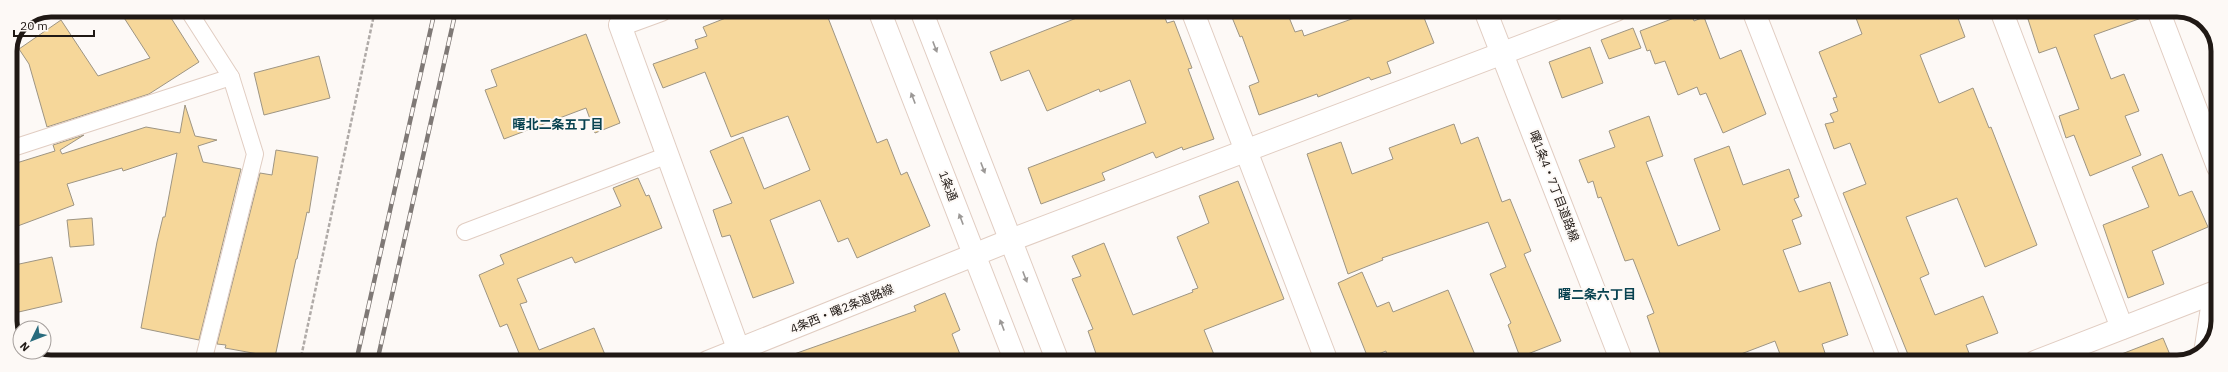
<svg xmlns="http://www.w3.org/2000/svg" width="2228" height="372" font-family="'IBM Plex Sans','Noto Sans JP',sans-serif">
	<rect width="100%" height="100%" fill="#fdf9f6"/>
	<g fill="#f6d79a" stroke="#9e9583">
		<polygon points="119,10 166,10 199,62 149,94 47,127 29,64 19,49 61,20 98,76 150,58"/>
		<polygon points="746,10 825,10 877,143 887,139 901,175 907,172 930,226 857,258 848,238 838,242 820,200 770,220 794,283 753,298 730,235 722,237 713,210 732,203 710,151 743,137 764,189 810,170 788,116 731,137 705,72 663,88 653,64 698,48 695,40 707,36 703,27"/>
		<polygon points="1097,10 1162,10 1167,23 1174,21 1192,68 1188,69 1214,139 1183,150 1182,147 1156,158 1153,152 1102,173 1105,180 1041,204 1028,168 1146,123 1130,80 1100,92 1099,89 1047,111 1029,70 1001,81 990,52"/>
		<polygon points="1229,10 1286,10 1295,32 1302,30 1304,36 1377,10 1421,10 1434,43 1387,62 1391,73 1371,80 1369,77 1318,97 1317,94 1259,115 1249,86 1259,82 1242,36 1240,37"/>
		<polygon points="1853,10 1955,10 1965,37 1920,55 1939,103 1973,88 1989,128 1991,127 2037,245 1985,267 1957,198 1906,217 1929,274 1920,278 1935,315 1983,296 1998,333 1966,345 1970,356 1955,362 1911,362 1843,193 1866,184 1850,143 1834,149 1825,124 1834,122 1830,114 1838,111 1833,98 1837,97 1819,52 1862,34"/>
		<polygon points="2025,10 2146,10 2147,16 2094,35 2111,79 2124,74 2139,111 2125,116 2141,155 2090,176 2074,135 2066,138 2059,116 2079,109 2056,47 2039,53"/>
		<polygon points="1690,12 1694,21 1704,17 1720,59 1741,50 1766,114 1723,133 1706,93 1700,95 1697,87 1678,95 1665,61 1655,64 1650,50 1647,51 1640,31"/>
		<polygon points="1633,28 1641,48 1609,59 1601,40"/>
		<polygon points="586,34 620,123 595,133 586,108 504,139 485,90 497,86 491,70"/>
		<polygon points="1590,47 1603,83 1562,98 1549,62"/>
		<polygon points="319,56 330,98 264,115 254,73"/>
		<polygon points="185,105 195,136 217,140 198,146 203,162 241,169 199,340 141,328 157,242 163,217 165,217 177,153 123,171 122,168 67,184 74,205 15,227 10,213 10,165 55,151 53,145 84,135 60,150 62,154 146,127 180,133"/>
		<polygon points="1649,116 1663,156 1646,162 1678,246 1720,230 1694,159 1729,146 1743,185 1789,169 1799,197 1794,199 1802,216 1792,220 1801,244 1783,250 1799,292 1830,282 1848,335 1822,344 1828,362 1783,362 1775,341 1720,362 1663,362 1647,316 1654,313 1633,259 1625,261 1601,197 1598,198 1593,181 1588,183 1579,160 1615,147 1609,131"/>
		<polygon points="1454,124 1461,144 1478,137 1502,202 1510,199 1531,251 1524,254 1561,341 1520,357 1508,325 1511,323 1490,274 1506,267 1488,222 1382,258 1383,260 1348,274 1307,154 1341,142 1352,174 1393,159 1389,148"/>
		<polygon points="276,150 318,157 309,213 307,212 297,259 296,259 275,357 225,348 226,345 217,344 260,173 272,175"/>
		<polygon points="2162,154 2179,196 2192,191 2208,227 2152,251 2164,284 2128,298 2103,225 2149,207 2132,167"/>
		<polygon points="638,178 646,196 649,195 662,228 575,263 572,257 517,279 527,302 520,304 539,350 594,328 608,362 514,362 521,358 507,324 500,327 479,275 504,264 500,255 621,206 613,188"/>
		<polygon points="1238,181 1284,299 1204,330 1217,362 1099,362 1088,331 1093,329 1072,279 1081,276 1072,256 1104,243 1133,315 1193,292 1192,290 1198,288 1177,237 1209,223 1199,196"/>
		<polygon points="92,218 94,245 70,247 67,220"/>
		<polygon points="52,257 62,302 10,314 10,266"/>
		<polygon points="1362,272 1377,307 1389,302 1393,312 1448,290 1478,362 1388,362 1386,351 1368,358 1338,283"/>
		<polygon points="945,293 960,330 952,334 963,362 780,362 780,359 916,311 914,306"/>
		<polygon points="2163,338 2173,362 2107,362 2106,360"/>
	</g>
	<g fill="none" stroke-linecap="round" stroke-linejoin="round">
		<g stroke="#e1cdc2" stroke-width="18">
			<g id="lane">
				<polyline points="188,10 231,77 255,154 203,362"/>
				<polyline points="10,149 231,77"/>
				<polyline points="465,232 668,155"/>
				<polyline points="2202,353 2211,294"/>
			</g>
		</g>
		<g stroke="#e1cdc2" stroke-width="24">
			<g id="street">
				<polyline points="661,10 620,25 743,362"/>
				<polyline points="1192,10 1327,362"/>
				<polyline points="1485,10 1622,362"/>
				<polyline points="1753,10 1890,362"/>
				<polyline points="2001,10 2122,328"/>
				<polyline points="2158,10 2218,167"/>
				<polyline points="708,362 1011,240 1616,10"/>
				<polyline points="2035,362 2218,291"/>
			</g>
		</g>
		<g stroke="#e1cdc2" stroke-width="24">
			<g id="secondary">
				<polyline points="879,10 1016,362"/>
				<polyline points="921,10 1058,362"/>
			</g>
		</g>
		<polyline stroke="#b0aba8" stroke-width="2.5" stroke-dasharray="4 2" stroke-linecap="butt" points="300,362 375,10"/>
		<use href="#lane" stroke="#fff" stroke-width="16"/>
		<use href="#street" stroke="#fff" stroke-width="22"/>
		<use href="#secondary" stroke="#fff" stroke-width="22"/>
		<g stroke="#7f7976" stroke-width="4.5">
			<g id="rail">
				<polyline points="356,362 435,10"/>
				<polyline points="377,362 456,10"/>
			</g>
		</g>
		<use href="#rail" stroke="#fdf9f6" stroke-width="3" stroke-dasharray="9" stroke-linecap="butt"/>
	</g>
	<defs><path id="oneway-solid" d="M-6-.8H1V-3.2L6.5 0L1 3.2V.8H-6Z"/></defs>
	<g fill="#9b9896">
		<use href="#oneway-solid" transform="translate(935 47) rotate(69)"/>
		<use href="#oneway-solid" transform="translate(913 98) rotate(-111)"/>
		<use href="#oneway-solid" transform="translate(983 168) rotate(69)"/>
		<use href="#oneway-solid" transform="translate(961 219) rotate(-111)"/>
		<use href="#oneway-solid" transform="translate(1025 277) rotate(69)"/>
		<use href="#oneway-solid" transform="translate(1002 325) rotate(-111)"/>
	</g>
	<g text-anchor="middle" stroke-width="4" stroke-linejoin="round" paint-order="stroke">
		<g font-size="12" fill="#201915" stroke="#fdf9f6">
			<text transform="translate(948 186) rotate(69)" y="4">1条通</text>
			<text transform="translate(1554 186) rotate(69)" y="4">曙1条4・7丁目道路線</text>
			<text transform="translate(842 309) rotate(-22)" y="4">4条西・曙2条道路線</text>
		</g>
		<g font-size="13" font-weight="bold" fill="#084250" stroke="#fdf9f6">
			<text x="558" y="129">曙北二条五丁目</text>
			<text x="1597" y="299">曙二条六丁目</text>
		</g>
	</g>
	<path d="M0 0H2228V372H0ZM51 17H2177A34 34 0 0 1 2211 51V321A34 34 0 0 1 2177 355H51A34 34 0 0 1 17 321V51A34 34 0 0 1 51 17Z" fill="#fdf9f6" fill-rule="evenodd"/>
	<path fill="none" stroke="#201915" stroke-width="5" d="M51 17H2177A34 34 0 0 1 2211 51V321A34 34 0 0 1 2177 355H51A34 34 0 0 1 17 321V51A34 34 0 0 1 51 17Z"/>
	<g transform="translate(32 340) rotate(227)"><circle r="19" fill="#fdf9f6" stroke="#a59f9c"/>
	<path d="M0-3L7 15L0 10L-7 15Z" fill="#296b7d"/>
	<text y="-6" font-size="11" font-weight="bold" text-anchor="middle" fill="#201915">N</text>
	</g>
	<path d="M14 30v6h80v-6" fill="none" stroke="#201915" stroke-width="2"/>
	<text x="20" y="30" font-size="12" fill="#201915" stroke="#fdf9f6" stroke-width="3" paint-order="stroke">20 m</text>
</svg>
